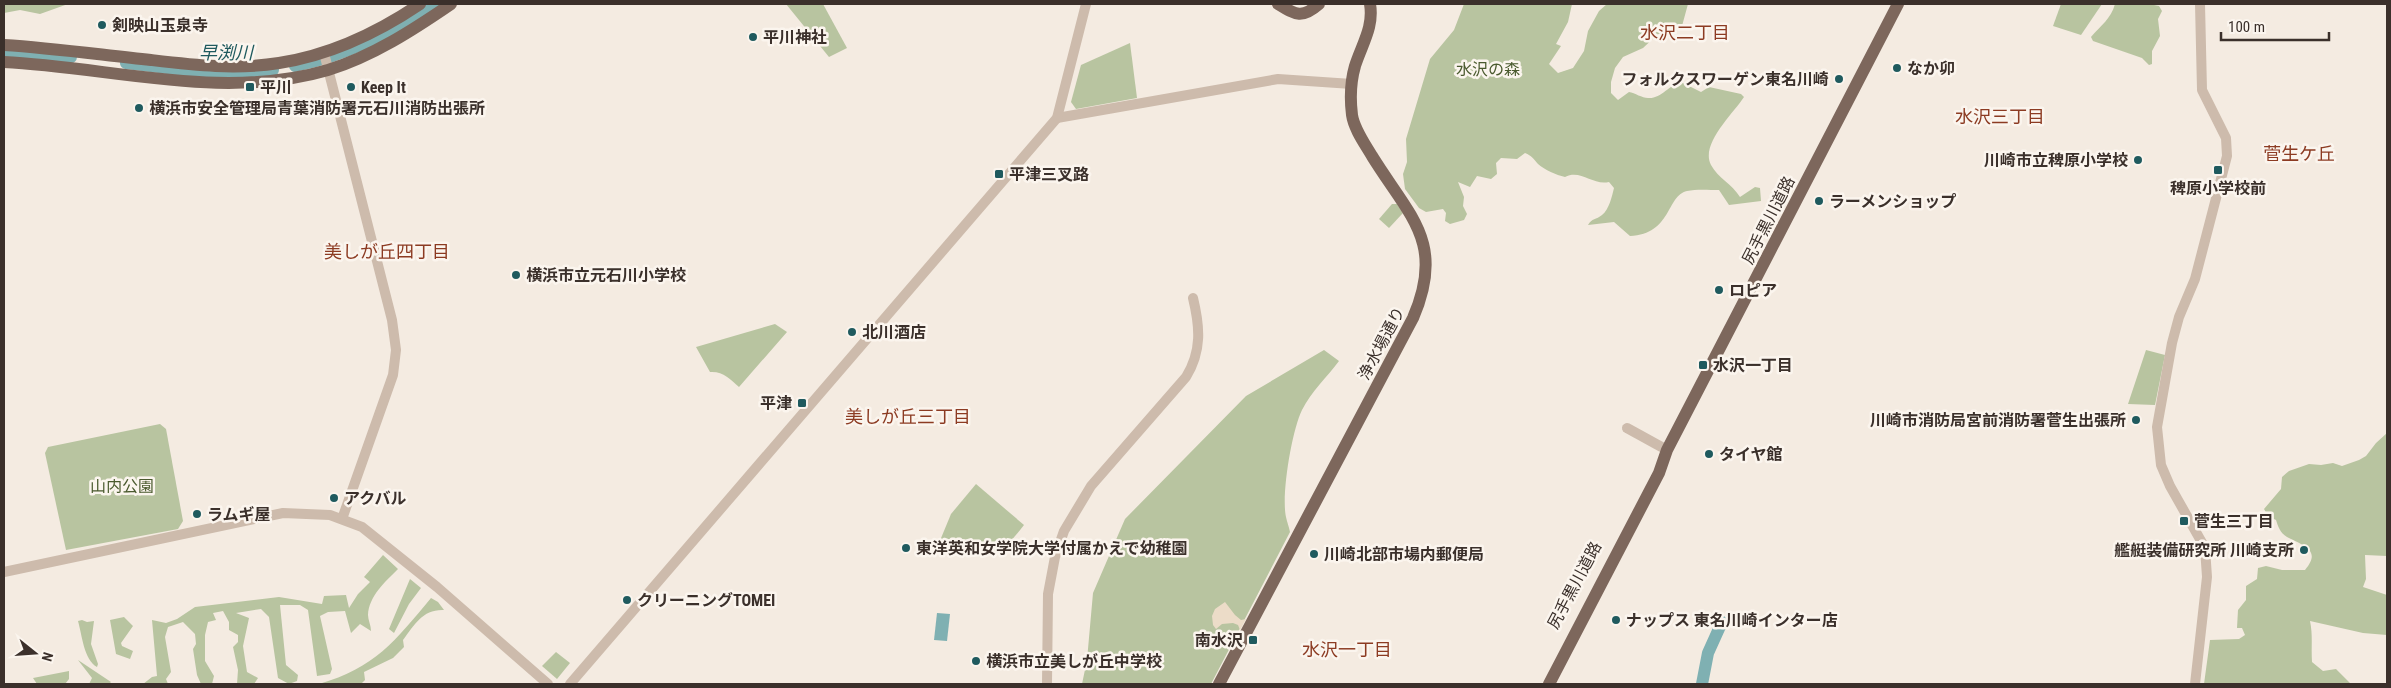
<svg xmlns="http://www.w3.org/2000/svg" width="2391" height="688" font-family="'Roboto Condensed','Noto Sans JP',sans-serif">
	<rect width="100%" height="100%" fill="#f4ebe1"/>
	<g fill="#b8c4a0">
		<polygon points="4,4 68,4 40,14 20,10 4,13"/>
		<polygon points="786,4 823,4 847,48 829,57"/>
		<path d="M 1464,4 L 1572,4 L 1568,22 L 1556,44 L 1561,46 L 1549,64 L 1558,73 L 1573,68 L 1584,51 L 1588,31 L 1599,11 L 1607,4 L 1688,4 L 1682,26 L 1675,32 L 1658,34 L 1643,48 L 1623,57 L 1615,68 L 1611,82 L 1611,93 L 1618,100 L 1629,92 C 1635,93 1642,98 1648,98 C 1661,99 1669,85 1681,82 L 1701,92 L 1709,87 L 1741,94 L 1744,97 C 1733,114 1700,144 1711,165 C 1718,178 1732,184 1740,197 L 1755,187 L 1760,188 L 1761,201 L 1729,205 L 1719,190 C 1709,190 1696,189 1687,191 C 1666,196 1672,234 1630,236 L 1614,222 L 1588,225 C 1592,218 1596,220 1602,215 C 1609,210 1612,196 1614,188 L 1609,182 C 1593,186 1581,169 1565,177 C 1556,175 1545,170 1538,164 C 1533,158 1532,156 1525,153 L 1517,159 L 1501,158 L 1496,163 L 1497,174 L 1491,179 L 1477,176 L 1470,187 L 1458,182 L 1464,197 L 1463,206 L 1467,214 L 1464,220 L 1450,224 L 1445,221 L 1446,213 L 1443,209 L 1426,212 L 1419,208 L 1405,189 L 1403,174 L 1407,162 L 1406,139 L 1430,59 L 1454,30 Z"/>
		<polygon points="2061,4 2102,4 2081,35 2053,26"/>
		<path d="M 2115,4 L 2149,4 L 2159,6 L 2162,11 L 2158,19 L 2160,36 L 2152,51 L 2152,64 L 2149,65 L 2142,58 L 2093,41 L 2091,37 C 2101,25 2111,19 2115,4 Z"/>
		<polygon points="1130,43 1137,98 1076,109 1071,102 1081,65"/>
		<polygon points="1392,204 1397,204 1403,213 1389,228 1379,219"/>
		<path d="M 775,324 L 787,332 L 739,387 C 730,379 723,371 710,372 L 696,347 Z"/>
		<path d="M 1324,350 L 1339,361 C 1327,377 1311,392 1302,410 C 1292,430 1281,495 1286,517 C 1287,522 1289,527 1290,532 L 1211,684 L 1082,684 L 1087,660 L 1093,593 L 1125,519 L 1246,396 Z"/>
		<polygon points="2146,350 2165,355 2155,405 2128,404"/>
		<polygon points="160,424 166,429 183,521 178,529 66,550 45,453 48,447"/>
		<path d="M 2387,433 L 2387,556 L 2365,555 L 2366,579 L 2363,587 L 2387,595 L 2387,635 L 2363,633 L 2310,621 C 2313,635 2311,647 2312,662 L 2323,671 L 2336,669 L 2351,684 L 2204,684 L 2210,640 L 2239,639 L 2245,635 L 2242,628 L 2237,628 L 2238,610 L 2246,600 L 2246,586 L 2257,579 L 2258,568 L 2266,566 L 2282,570 L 2305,570 C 2323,549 2301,545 2287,537 C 2280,533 2278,526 2276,520 L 2268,516 L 2264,509 L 2281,489 L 2282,477 L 2289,471 L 2309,464 L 2321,465 L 2333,463 L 2342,466 L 2359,460 L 2366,456 L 2376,443 Z"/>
		<path d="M 976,484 L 1024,525 C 994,564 983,563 939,543 L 951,514 Z"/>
		<path d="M 383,555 L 398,569 C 385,582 369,596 368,615 C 368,620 371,625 371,631 L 360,624 L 351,633 L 345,611 L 328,612 L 320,616 L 332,669 L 330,674 L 317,676 L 308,610 L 300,605 L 280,605 L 286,665 L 298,675 L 297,681 L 289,684 L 278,678 L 269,617 L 261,609 L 236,613 L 249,618 L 243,646 L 247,672 L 258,678 L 254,684 L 237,684 L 238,670 L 233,647 L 238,642 L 238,635 L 229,630 L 229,622 L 223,611 L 213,613 L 216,620 L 208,622 L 205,635 L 205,661 L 214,676 L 212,684 L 201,684 L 197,675 L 193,649 L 196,644 L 195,634 L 183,622 L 168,627 L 165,637 L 171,672 L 166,679 L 168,684 L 143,684 L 152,677 L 157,676 L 152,620 L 166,623 L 177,619 L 195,607 L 279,597 L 322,604 L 324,596 L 346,595 L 349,608 L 358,594 L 370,582 L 364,577 Z"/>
		<polygon points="410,579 421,588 409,604 394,633 389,629"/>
		<path d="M 431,598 L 438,602 L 444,610 C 423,609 415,624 403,640 L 404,647 L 393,658 L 364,672 L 365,680 L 361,684 L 319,684 C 375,668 395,641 431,598 Z"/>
		<polygon points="124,617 133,626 121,643 122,646 133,651 130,659 116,654 110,620"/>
		<path d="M 82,620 L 87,622 L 94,621 L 91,644 L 98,664 L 97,667 C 84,660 82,635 78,621 Z"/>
		<polygon points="556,652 570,663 557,679 542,666"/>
		<polygon points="78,660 111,682 109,684 89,684 92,678"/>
		<polygon points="69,671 69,679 65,684 37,684 33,678"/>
	</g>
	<polygon fill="#ecdcc8" points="1225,602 1235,615 1241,620 1246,619 1240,630 1238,625 1233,623 1222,624 1216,629 1213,625 1212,616 1215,609"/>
	<polygon fill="#7fb0b2" points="937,613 950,614 947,641 934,640"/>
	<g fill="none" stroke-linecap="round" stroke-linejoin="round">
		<g stroke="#7fb0b2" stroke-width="12">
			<polyline points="4,54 71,57"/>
			<polyline points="126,63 217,74 273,70"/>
			<path d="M 295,66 C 347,55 391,33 435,4"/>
			<polyline points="1702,684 1708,653 1722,622"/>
		</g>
		<g stroke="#cdbbac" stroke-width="10">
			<polyline points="324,53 392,320 396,350 393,375 342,519"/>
			<polyline points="1057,118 1278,79 1352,84"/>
			<polyline points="1627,428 1667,450"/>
			<polyline points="4,572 283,513 330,515 362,527 437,587 548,684"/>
			<polyline points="570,684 1057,118 1086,4"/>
			<path d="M 1047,684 L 1048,594 L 1055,557 L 1064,531 L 1091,486 L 1186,377 C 1202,351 1200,327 1193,298"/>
			<polyline points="2195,684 2207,577 2205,548 2170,486 2161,465 2157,427 2172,343 2179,317 2195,279 2227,156 2226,138 2202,90 2200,4"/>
		</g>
		<g stroke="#7d675c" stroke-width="12">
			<path d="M 1278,4 C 1296,15 1302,19 1319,4"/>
			<path d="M 4,45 C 53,48 102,55 151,60 C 194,65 236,70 279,63 C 331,55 377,33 420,4"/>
			<path d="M 4,62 C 111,67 222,101 328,70 C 373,56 413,30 451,4"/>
			<path d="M 1219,684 L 1413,318 C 1446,242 1409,216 1372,156 C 1365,144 1354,129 1352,115 C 1350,99 1351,80 1355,66 C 1362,44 1374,27 1370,4"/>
			<polyline points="1549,684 1659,473 1667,450 1898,4"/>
		</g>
	</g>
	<g fill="#1f5a5e" stroke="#fbf5ee" stroke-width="2">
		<circle cx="102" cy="25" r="5"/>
		<circle cx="753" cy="37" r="5"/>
		<circle cx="1897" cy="68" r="5"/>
		<circle cx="1839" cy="79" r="5"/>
		<rect x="245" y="82" width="10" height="10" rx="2.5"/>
		<circle cx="351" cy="87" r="5"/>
		<circle cx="139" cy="108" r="5"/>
		<circle cx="2138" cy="160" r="5"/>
		<rect x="2213" y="165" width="10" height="10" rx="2.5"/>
		<rect x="994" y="169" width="10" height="10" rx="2.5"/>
		<circle cx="1819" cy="201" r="5"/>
		<circle cx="516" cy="275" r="5"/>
		<circle cx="1719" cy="290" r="5"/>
		<circle cx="852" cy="332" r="5"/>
		<rect x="1698" y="360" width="10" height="10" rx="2.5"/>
		<rect x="797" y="398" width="10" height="10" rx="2.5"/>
		<circle cx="2136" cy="420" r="5"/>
		<circle cx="1709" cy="454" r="5"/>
		<circle cx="334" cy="498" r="5"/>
		<circle cx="197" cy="514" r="5"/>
		<rect x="2179" y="516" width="10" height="10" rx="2.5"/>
		<circle cx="906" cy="548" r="5"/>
		<circle cx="2304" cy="550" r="5"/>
		<circle cx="1314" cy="554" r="5"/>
		<circle cx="627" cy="600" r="5"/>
		<circle cx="1616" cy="620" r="5"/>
		<rect x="1248" y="635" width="10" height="10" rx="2.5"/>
		<circle cx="976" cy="661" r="5"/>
	</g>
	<g text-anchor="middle" stroke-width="5" stroke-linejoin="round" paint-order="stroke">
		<g font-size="16" font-weight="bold" fill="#3b302b" stroke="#fbf5ee" text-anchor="start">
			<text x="112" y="31">剣映山玉泉寺</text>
			<text x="763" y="43">平川神社</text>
			<text x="1907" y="74">なか卯</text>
			<text x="1829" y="85" text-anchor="end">フォルクスワーゲン東名川崎</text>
			<text x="260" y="93">平川</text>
			<text x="361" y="93">Keep It</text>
			<text x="149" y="114">横浜市安全管理局青葉消防署元石川消防出張所</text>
			<text x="2128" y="166" text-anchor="end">川崎市立稗原小学校</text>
			<text x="1009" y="180">平津三叉路</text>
			<text x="2218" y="194" text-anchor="middle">稗原小学校前</text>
			<text x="1829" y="207">ラーメンショップ</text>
			<text x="526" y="281">横浜市立元石川小学校</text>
			<text x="1729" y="296">ロピア</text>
			<text x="862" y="338">北川酒店</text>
			<text x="1713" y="371">水沢一丁目</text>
			<text x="792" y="409" text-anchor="end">平津</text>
			<text x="2126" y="426" text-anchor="end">川崎市消防局宮前消防署菅生出張所</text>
			<text x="1719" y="460">タイヤ館</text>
			<text x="344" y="504">アクバル</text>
			<text x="207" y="520">ラムギ屋</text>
			<text x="2194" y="527">菅生三丁目</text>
			<text x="916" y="554">東洋英和女学院大学付属かえで幼稚園</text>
			<text x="2294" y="556" text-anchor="end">艦艇装備研究所 川崎支所</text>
			<text x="1324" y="560">川崎北部市場内郵便局</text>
			<text x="637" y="606">クリーニングTOMEI</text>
			<text x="1626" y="626">ナップス 東名川崎インター店</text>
			<text x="1243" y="646" text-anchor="end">南水沢</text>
			<text x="986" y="667">横浜市立美しが丘中学校</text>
		</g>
		<g font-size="16" fill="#4a5a2e" stroke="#fbf5ee">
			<text x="1488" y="75">水沢の森</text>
			<text x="122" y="492">山内公園</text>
		</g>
		<g font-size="16" fill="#3b302b" stroke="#fbf5ee">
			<text transform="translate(1768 220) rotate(-63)" y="6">尻手黒川道路</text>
			<text transform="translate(1381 343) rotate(-62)" y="6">浄水場通り</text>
			<text transform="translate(1574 585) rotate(-62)" y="6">尻手黒川道路</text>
		</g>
		<g font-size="18" fill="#8c3b22" stroke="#fbf5ee">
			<text x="1685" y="39">水沢二丁目</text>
			<text x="2000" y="123">水沢三丁目</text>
			<text x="2299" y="160">菅生ケ丘</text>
			<text x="387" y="258">美しが丘四丁目</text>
			<text x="908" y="423">美しが丘三丁目</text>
			<text x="1347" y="656">水沢一丁目</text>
		</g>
		<g font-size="18" font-style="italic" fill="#1f5a5e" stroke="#fbf5ee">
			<text x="226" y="59">早渕川</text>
		</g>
	</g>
	<rect width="2391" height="688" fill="none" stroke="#3b302b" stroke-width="10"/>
	<g transform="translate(35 653) rotate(107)" stroke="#fbf5ee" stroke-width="4" paint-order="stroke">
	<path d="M0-4L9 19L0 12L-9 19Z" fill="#3b302b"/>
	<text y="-8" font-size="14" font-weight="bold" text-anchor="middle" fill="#3b302b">N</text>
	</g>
	<path d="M2221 32v8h108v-8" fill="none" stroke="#3b302b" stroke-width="2.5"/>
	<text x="2228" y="32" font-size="15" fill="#3b302b" stroke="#fbf5ee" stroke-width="4" paint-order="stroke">100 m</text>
</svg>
